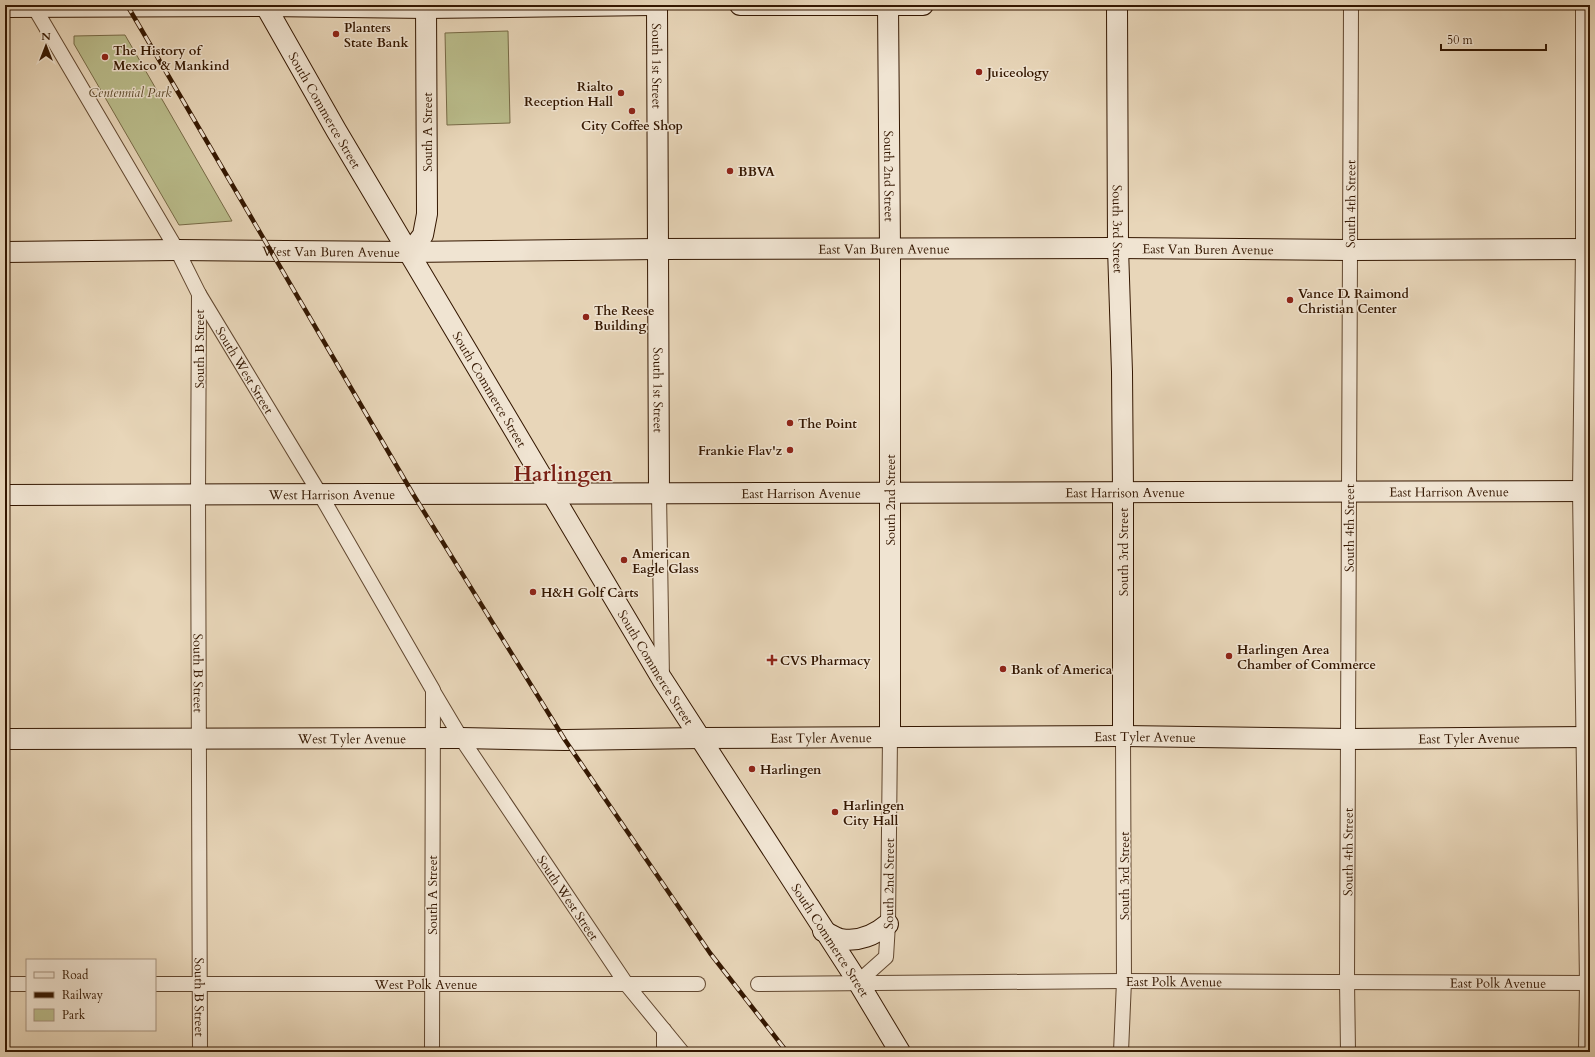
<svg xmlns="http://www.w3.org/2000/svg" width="1595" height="1057" font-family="Cardo,serif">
	<rect width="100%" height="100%" fill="#e8d6b9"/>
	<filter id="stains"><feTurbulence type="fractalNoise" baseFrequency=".005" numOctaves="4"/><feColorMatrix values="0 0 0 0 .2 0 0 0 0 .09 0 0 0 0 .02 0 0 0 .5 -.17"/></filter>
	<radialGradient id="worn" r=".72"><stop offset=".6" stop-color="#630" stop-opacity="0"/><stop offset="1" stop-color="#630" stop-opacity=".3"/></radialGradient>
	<g fill="#babd8c" stroke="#776a46">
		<polygon points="508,31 510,123 447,125 445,33"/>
		<polygon points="125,35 232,221 179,225 74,44 74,36"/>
	</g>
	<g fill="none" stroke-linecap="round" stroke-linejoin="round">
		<g stroke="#61472f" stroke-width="16">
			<g id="street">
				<polyline points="1583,5 1583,249 1580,491 1587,983 1586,1052"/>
				<path id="s1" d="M 34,7 L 177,250 L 199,294 L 320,494 L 433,690 L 432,1052"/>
				<path id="s2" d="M 199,294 L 198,495 L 200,1052"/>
				<polyline points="659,494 662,678"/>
				<path id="s3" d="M 433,691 L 461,738 L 627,985 L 682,1052"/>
				<path id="s4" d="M 858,982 L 886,957 L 888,924 L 890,737"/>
				<polyline points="5,984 27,984"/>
				<path id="s5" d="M 155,984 L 698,984"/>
				<path id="s6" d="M 758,984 L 1124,981 L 1590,983"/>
				<polyline points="664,1052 664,1030"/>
				<polyline points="1121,1052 1124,981 1123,736"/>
				<path id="s7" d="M 1348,1052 L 1347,981 L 1351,5"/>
			</g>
		</g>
		<g stroke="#341701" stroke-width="22">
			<g id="secondary">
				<path id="s8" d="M 265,5 L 336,130 L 662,679 L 858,982 L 900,1052"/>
				<path id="s9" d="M 657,5 L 659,494"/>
				<polyline points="740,5 923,5"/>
				<path id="s10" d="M 888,5 L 890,249 L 890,737"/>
				<path id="s11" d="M 1117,5 L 1118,248 L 1122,372 L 1123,493 L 1123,736"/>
				<polyline points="5,7 266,6 426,8 651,5"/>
				<path id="s12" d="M 5,252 L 177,250 L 410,252 L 658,249 L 1118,248 L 1349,250 L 1590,249"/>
				<polyline points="410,252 423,235 427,214 426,5"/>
				<path id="s13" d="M 5,495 L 1590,491"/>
				<path id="s14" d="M 5,739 L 461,738 L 565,740 L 700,738 L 1123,736 L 1349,739 L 1590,737"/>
				<path d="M 823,931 C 829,933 835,938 841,939 C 858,942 875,935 888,924"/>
			</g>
		</g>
		<use href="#street" stroke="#f0e4d2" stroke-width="14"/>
		<use href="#secondary" stroke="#f0e4d2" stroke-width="20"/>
		<g stroke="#341701" stroke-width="4.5">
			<polyline id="rail" points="127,5 413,494 565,740 710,953 787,1052"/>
		</g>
		<use href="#rail" stroke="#f0e4d2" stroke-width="3" stroke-dasharray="9" stroke-linecap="butt"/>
	</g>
	<g fill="#8f2418" stroke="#f0e4d2" stroke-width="1.5">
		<circle cx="336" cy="34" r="4"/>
		<circle cx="105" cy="57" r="4"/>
		<circle cx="979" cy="72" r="4"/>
		<circle cx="621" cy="93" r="4"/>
		<circle cx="632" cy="111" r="4"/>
		<circle cx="730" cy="171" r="4"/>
		<circle cx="1290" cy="300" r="4"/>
		<circle cx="586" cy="317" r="4"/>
		<circle cx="790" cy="423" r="4"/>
		<circle cx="790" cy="450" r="4"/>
		<circle cx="624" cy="560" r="4"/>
		<circle cx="533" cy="592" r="4"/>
		<circle cx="1229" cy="656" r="4"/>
		<path d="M770 654h4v4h4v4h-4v4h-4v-4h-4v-4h4z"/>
		<circle cx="1003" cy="669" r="4"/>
		<circle cx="752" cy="769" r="4"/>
		<circle cx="835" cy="812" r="4"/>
	</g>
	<g text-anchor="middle" stroke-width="3" stroke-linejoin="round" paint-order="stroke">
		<g font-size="13" font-weight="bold" fill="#341701" stroke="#f0e4d2" text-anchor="start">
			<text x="344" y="32">Planters<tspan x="344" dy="15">State Bank</tspan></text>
			<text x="113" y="55">The History of<tspan x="113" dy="15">Mexico &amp; Mankind</tspan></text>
			<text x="987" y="77">Juiceology</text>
			<text x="613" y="91" text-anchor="end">Rialto<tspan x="613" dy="15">Reception Hall</tspan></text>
			<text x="632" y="130" text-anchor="middle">City Coffee Shop</text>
			<text x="738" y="176">BBVA</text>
			<text x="1298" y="298">Vance D. Raimond<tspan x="1298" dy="15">Christian Center</tspan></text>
			<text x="594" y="315">The Reese<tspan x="594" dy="15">Building</tspan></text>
			<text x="798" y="428">The Point</text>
			<text x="782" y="455" text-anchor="end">Frankie Flav'z</text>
			<text x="632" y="558">American<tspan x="632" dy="15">Eagle Glass</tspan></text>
			<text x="541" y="597">H&amp;H Golf Carts</text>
			<text x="1237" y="654">Harlingen Area<tspan x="1237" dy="15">Chamber of Commerce</tspan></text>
			<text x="780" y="665">CVS Pharmacy</text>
			<text x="1011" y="674">Bank of America</text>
			<text x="760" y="774">Harlingen</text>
			<text x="843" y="810">Harlingen<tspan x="843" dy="15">City Hall</tspan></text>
		</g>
		<g font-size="13" fill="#341701" stroke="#f0e4d2">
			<text dy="5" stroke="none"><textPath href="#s9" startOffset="61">South 1st Street</textPath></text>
			<text dy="5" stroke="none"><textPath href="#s8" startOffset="121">South Commerce Street</textPath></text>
			<text transform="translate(427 132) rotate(-90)" y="5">South A Street</text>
			<text dy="5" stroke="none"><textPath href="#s10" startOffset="171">South 2nd Street</textPath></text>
			<text dy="5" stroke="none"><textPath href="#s7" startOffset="848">South 4th Street</textPath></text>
			<text dy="5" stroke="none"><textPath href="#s11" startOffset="224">South 3rd Street</textPath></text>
			<text dy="5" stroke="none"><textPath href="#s12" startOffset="879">East Van Buren Avenue</textPath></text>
			<text dy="5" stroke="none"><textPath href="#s12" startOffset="1203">East Van Buren Avenue</textPath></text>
			<text dy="5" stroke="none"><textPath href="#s12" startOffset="326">West Van Buren Avenue</textPath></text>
			<text transform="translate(199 349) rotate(-90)" y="5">South B Street</text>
			<text dy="5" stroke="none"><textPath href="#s1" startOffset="420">South West Street</textPath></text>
			<text dy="5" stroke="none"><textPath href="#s8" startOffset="445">South Commerce Street</textPath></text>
			<text dy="5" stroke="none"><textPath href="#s9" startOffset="385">South 1st Street</textPath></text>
			<text dy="5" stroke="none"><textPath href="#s13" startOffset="1444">East Harrison Avenue</textPath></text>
			<text dy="5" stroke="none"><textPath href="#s13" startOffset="1120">East Harrison Avenue</textPath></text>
			<text dy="5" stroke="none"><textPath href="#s13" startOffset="327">West Harrison Avenue</textPath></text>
			<text dy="5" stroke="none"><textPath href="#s13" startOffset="796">East Harrison Avenue</textPath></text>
			<text transform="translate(890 500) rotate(-90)" y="5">South 2nd Street</text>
			<text dy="5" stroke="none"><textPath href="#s7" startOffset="524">South 4th Street</textPath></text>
			<text transform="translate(1123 552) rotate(-90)" y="5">South 3rd Street</text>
			<text dy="5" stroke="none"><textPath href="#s8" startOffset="769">South Commerce Street</textPath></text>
			<text dy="5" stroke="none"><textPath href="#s2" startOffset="379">South B Street</textPath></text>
			<text dy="5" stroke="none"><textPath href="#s14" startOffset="816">East Tyler Avenue</textPath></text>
			<text dy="5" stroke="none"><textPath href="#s14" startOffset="1140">East Tyler Avenue</textPath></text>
			<text dy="5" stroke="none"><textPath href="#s14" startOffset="347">West Tyler Avenue</textPath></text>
			<text dy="5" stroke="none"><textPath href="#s14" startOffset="1464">East Tyler Avenue</textPath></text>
			<text dy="5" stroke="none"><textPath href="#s7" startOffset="200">South 4th Street</textPath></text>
			<text transform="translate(1124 876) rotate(-90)" y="5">South 3rd Street</text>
			<text dy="5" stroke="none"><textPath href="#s4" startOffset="111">South 2nd Street</textPath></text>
			<text transform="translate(432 895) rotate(-90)" y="5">South A Street</text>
			<text dy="5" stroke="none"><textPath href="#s3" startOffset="247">South West Street</textPath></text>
			<text dy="5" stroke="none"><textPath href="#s8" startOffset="1093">South Commerce Street</textPath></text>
			<text dy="5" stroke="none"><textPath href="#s6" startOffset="416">East Polk Avenue</textPath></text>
			<text dy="5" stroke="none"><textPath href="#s6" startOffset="740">East Polk Avenue</textPath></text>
			<text dy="5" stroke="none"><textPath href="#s5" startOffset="271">West Polk Avenue</textPath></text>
			<text dy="5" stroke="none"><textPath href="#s2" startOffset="703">South B Street</textPath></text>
		</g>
		<g font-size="13" font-style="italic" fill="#5c492b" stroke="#f0e4d2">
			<text x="130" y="97">Centennial Park</text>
		</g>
		<g font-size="21" font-weight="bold" fill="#7a1f14" stroke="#f0e4d2">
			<text x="563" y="481">Harlingen</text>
		</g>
	</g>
	<rect width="1595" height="1057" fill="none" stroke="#e8d6b9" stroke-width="20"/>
	<rect x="6" y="6" width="1583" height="1045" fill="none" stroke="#341701" stroke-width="2"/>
	<rect x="10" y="10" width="1575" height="1037" fill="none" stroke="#341701"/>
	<rect x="26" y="959" width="130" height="72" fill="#f0e4d2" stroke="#a5927e"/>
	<rect x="34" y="972" width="20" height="6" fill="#f0e4d2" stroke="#a5927e"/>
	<text x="62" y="979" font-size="12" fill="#341701">Road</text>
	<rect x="34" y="992" width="20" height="6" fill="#341701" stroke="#a5927e"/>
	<text x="62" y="999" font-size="12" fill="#341701">Railway</text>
	<rect x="34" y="1009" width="20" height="12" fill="#babd8c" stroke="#a5927e"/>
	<text x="62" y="1019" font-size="12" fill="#341701">Park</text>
	<g transform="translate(46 46)" stroke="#f0e4d2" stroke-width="3" paint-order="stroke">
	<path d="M0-3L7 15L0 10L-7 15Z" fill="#341701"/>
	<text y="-6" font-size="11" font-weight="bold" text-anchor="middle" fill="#341701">N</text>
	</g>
	<path d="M1441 44v6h105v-6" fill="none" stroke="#341701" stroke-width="2"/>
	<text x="1447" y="44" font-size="12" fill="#341701" stroke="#f0e4d2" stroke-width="3" paint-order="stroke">50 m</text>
	<rect width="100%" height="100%" filter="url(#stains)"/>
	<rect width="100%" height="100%" fill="url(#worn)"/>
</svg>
